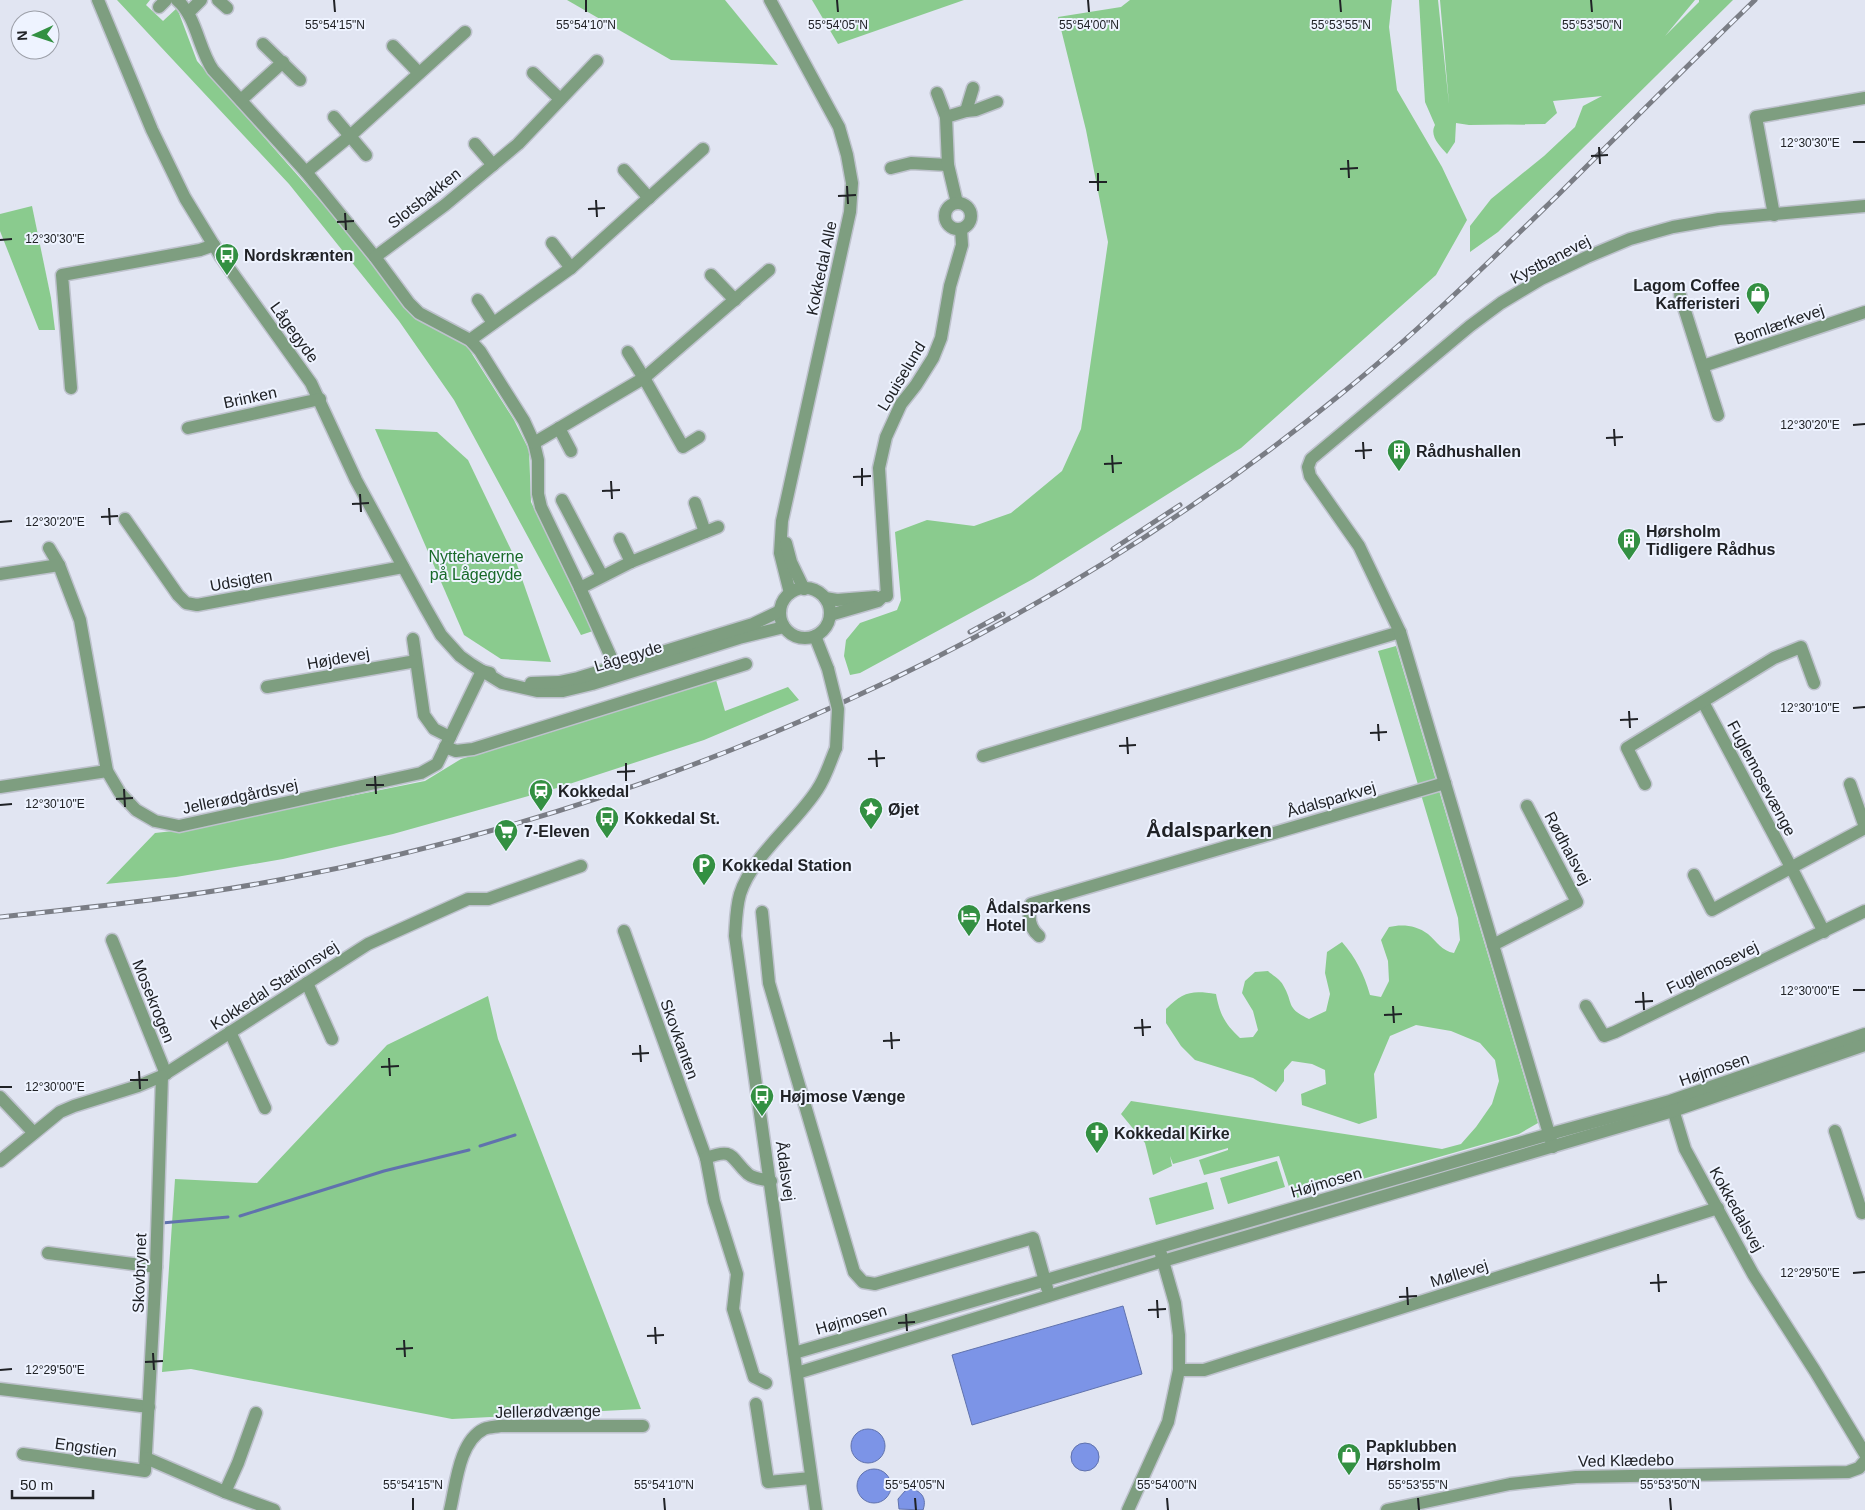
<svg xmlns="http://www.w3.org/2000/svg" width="1865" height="1510" font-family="Arial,sans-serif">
	<rect width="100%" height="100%" fill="#e1e5f2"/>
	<g fill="#8acb8e">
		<polygon points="117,0 150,0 146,5 163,21 177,8 197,61 329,211 414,317 467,346 514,420 529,450 531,502 593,631 581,635 454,400 399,321 289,184"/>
		<polygon points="567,0 725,0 778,65 671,60"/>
		<polygon points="812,0 964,0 838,44"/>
		<polygon points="1130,0 1392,0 1389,27 1397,90 1442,167 1467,220 1436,275 1241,448 1033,579 860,673 850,675 844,656 846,640 860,623 897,610 901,600 895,532 927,520 974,526 1011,513 1062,471 1081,429 1108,242 1086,130 1058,17 1121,7"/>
		<path d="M 1419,0 L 1438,0 L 1449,104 L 1440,0 L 1695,0 L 1665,36 L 1699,2 L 1699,0 L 1733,0 L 1498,232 L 1470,252 L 1470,226 L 1491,199 L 1544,156 L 1575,127 L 1583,106 L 1602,96 L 1553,101 L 1557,113 L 1545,124 L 1469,125 L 1456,123 L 1455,142 L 1447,154 C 1440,146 1429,136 1435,125 L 1425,102 Z"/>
		<polygon points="32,206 51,298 55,330 39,330 0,231 0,214"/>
		<polygon points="375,429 437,432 468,460 514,556 551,662 501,659 464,635"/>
		<path d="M 1396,646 L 1538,1123 L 1519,1134 L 1293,1199 L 1279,1156 L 1204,1175 L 1199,1160 L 1228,1150 L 1228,1148 L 1173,1164 L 1170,1156 L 1172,1166 L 1153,1175 L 1145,1143 L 1121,1114 L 1131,1101 L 1442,1149 L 1461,1144 L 1476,1127 L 1492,1104 L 1499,1081 L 1495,1060 L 1480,1043 L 1451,1031 L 1416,1025 L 1390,1036 L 1374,1074 L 1377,1118 L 1359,1124 L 1302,1105 L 1301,1094 L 1326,1084 L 1325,1070 L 1312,1064 L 1292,1061 L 1284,1070 L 1284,1081 L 1276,1092 L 1253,1078 L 1195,1060 L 1181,1046 L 1166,1023 L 1166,1009 C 1183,992 1191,990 1216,994 C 1220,1015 1225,1024 1240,1038 L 1253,1037 L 1258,1030 L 1253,1011 L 1242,993 L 1245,981 L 1255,972 L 1268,971 C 1272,975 1280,979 1283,985 C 1294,1003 1285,1008 1309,1019 L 1326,1011 L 1330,994 L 1325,973 L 1327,952 L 1342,942 C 1356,958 1364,974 1370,995 L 1381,997 L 1389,981 L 1388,961 L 1381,940 L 1389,927 C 1402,924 1416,925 1428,934 C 1437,942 1442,951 1454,953 L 1460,940 L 1458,918 L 1378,651 Z"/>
		<polygon points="716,680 725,711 788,687 799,700 704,740 557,788 393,834 283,859 176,877 106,884 155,833 182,830 425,781 461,759"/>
		<polygon points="488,996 498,1039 641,1409 452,1419 191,1369 162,1372 175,1179 257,1183 387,1045"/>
		<polygon points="1277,1161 1285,1187 1228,1204 1220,1178"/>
		<polygon points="1207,1182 1214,1209 1156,1225 1149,1198"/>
	</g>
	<g fill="#7c94e7" stroke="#6072ad">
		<polygon points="1123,1306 1142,1374 972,1425 952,1355"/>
		<circle cx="868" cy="1446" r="17"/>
		<circle cx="1085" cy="1457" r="14"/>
		<circle cx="874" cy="1486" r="17"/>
		<path d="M 911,1489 C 922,1491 927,1499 923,1510 L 899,1509 L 898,1499 L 905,1491 Z"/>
	</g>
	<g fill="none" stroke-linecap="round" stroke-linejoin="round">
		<g stroke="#6072ad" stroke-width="3">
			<polyline points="480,1146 515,1135"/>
			<polyline points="240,1216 384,1171 469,1150"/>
			<polyline points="162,1223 228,1217"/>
		</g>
		<g stroke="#bec2cd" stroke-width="15">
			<g id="minor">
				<polyline points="98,0 152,130 185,198 221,257 311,383 356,480 425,607 441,635 460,656 471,664 502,683 537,691 563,691 592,684 739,638 784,627"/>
				<path d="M 177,0 C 197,17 198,48 213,70 L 306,172 L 375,257 L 409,303 L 419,313 L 470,340 L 480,351 L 524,421 L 534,443 L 538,460 L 538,494 L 541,507 L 580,588 L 618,673"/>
				<polyline points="218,0 227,8"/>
				<polyline points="770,0 839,127 847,155 852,183 850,212 782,521 780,553 790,593"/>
				<polyline points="159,7 166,0"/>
				<polyline points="188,13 201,0"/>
				<polyline points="263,44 300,80"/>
				<polyline points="393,46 419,73"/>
				<polyline points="533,73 560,99"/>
				<polyline points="937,93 946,117"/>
				<polyline points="241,100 283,62"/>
				<polyline points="966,111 973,88"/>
				<polyline points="334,117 366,155"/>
				<polyline points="475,144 493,165"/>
				<polyline points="891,168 911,163 948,165"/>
				<polyline points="624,170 649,198"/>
				<polyline points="306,172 350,136 465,32"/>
				<polyline points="957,203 948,165 946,117 966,111 976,110 997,102"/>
				<circle cx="958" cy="216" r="13"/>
				<polyline points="1774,215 1756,117 1865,98"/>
				<polyline points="552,243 571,268"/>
				<polyline points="375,257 445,205 518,144 597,61"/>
				<polyline points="711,275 735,300"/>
				<polyline points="1680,295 1718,415"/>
				<polyline points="478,300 493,323"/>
				<polyline points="470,340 571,268 703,149"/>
				<polyline points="628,352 644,378 683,447 699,437"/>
				<polyline points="1703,366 1865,312"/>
				<polyline points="71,388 62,275 200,250 214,245"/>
				<polyline points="188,428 320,399"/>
				<polyline points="559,428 571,451"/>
				<polyline points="534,443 644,378 769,270"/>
				<polyline points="562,500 602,576"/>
				<polyline points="695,503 705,532"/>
				<polyline points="125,519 178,595 186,603 197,605 403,567"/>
				<polyline points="620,539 631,562"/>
				<polyline points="786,543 791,562 804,589"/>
				<polyline points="49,548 59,565 80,620 107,771 120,793 136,810 155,821 179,826 421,773 437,764 482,671 490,673"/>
				<polyline points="0,574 59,565"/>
				<polyline points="580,588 631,562 718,527"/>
				<circle cx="805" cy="613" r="25"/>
				<polyline points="825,598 837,600 875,597"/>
				<polyline points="830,615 878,601 883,596 887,596 879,468 886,437 901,404 916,385 933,358 941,338 950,286 962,245 961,229"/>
				<polyline points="815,636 828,669"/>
				<polyline points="413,639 424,715 434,729 450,737"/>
				<polyline points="531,683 559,682 578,678 753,624 780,611"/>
				<polyline points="267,687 416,661"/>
				<polyline points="1703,702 1792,869 1824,932"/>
				<polyline points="445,747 456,751 473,749 746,664"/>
				<polyline points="983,756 1400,632"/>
				<polyline points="1645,784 1627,748 1774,658 1801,647 1814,683"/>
				<polyline points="1850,784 1865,827"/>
				<polyline points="0,787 107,771"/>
				<polyline points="1694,875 1712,910 1865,828"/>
				<polyline points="762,912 769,983 854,1272 863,1282 875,1284 1033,1238 1047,1288"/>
				<polyline points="624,931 706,1158 714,1201 737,1274 733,1309 754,1377 766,1383"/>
				<path d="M 1039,936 C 1029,928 1028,916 1031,904 L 1445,783"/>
				<polyline points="112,940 166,1074"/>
				<polyline points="1493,945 1577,902 1527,806"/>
				<polyline points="307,983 332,1039"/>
				<polyline points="1586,1006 1604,1036 1615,1032 1865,911"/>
				<polyline points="230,1032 265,1108"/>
				<polyline points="0,1097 34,1133"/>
				<polyline points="1671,1103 1685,1149 1753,1274 1815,1371 1865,1454"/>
				<polyline points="1835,1131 1862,1213 1865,1212"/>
				<polyline points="1553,1147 1400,632 1359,546 1310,476 1308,467 1311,459 1470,326 1501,303 1541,279 1587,257 1630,239 1673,227 1719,219 1865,206"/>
				<path d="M 706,1158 C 735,1147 730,1158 748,1174 C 754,1179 763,1179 771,1181"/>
				<polyline points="0,1161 60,1112 74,1106 138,1086 162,1076 368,944 468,899 488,899 581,866"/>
				<polyline points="48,1253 156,1267"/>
				<polyline points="794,1353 1550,1134 1670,1101 1865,1034"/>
				<polyline points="1179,1370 1204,1370 1718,1208"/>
				<polyline points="797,1373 1163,1261 1673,1111 1865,1045"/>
				<polyline points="0,1389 149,1407"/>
				<polyline points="756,1404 768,1482 811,1478"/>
				<polyline points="23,1454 145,1471 156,1267 162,1076"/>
				<polyline points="146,1458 225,1492 274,1510"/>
				<polyline points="225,1492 238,1463 256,1413"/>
				<path d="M 450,1510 C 456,1485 459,1441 484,1429 C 489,1427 495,1427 500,1426 L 643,1426"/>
				<path d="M 816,1510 L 735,936 C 736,922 736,908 740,894 C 752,856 795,824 817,790 C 826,777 830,762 836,748"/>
				<polyline points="1128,1510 1168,1422 1179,1370 1179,1335 1175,1303 1161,1254"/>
				<polyline points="1387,1510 1510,1484 1576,1477 1848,1472 1859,1468 1865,1461"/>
			</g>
		</g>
		<use href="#minor" stroke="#7e9e80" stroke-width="12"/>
		<g stroke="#7a7d85" stroke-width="5">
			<g id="rail">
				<polyline points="1113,549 1180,505"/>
				<polyline points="970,632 1003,614"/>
				<path d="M 0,917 C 94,907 190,897 284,879 C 668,807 1037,642 1341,394 C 1418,332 1488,263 1559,194 C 1624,129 1689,64 1755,0"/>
			</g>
		</g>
		<use href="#rail" stroke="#eef3ff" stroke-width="3" stroke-dasharray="9" stroke-linecap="butt"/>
		<g stroke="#bec2cd" stroke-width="15" stroke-linecap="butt">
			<polyline id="minor-bridge" points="828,669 838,709 836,748"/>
		</g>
		<use href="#minor-bridge" stroke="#7e9e80" stroke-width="12"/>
	</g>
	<path fill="none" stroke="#202226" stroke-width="2" d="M 334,0 L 335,12M 586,0 L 586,12M 837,0 L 838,12M 1088,0 L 1089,12M 1340,0 L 1341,12M 1591,0 L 1592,12M 1853,142 L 1865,142M 1599,147 L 1600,164M 1591,156 L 1608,155M 1348,160 L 1349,178M 1340,169 L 1358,168M 1098,173 L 1098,191M 1089,182 L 1107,182M 847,186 L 848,204M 838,196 L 856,195M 596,200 L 597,217M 588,209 L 605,208M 345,213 L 346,230M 337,222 L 354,221M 0,240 L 12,239M 1853,425 L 1865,424M 1614,429 L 1615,446M 1606,438 L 1623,437M 1363,442 L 1364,459M 1355,451 L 1372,450M 1112,455 L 1113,473M 1104,464 L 1122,463M 862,468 L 862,486M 853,477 L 871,476M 611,481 L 612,499M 602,491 L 620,490M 360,494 L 361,512M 352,504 L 369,503M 109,508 L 110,525M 101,517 L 118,516M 0,522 L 12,521M 1853,708 L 1865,707M 1629,711 L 1630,728M 1620,720 L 1638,719M 1378,724 L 1379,741M 1370,733 L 1387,732M 1127,737 L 1128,754M 1119,746 L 1136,745M 876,750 L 877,767M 868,759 L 885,758M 626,763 L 626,781M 617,772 L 635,771M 375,776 L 376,794M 366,785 L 384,785M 124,789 L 125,807M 116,799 L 133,798M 0,805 L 12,804M 1853,990 L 1865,990M 1643,992 L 1644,1010M 1635,1002 L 1653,1001M 1393,1006 L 1394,1023M 1384,1015 L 1402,1014M 1142,1019 L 1143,1036M 1134,1028 L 1151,1027M 891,1032 L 892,1049M 883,1041 L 900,1040M 640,1045 L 641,1062M 632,1054 L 649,1053M 389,1058 L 390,1076M 381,1067 L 399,1066M 139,1071 L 140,1089M 130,1080 L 148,1080M 0,1087 L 12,1087M 1853,1273 L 1865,1272M 1658,1274 L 1659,1292M 1650,1283 L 1667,1282M 1407,1287 L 1408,1305M 1399,1297 L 1417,1296M 1157,1300 L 1158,1318M 1148,1310 L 1166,1309M 906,1314 L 907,1331M 898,1323 L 915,1322M 655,1327 L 656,1344M 647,1336 L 664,1335M 404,1340 L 405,1357M 396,1349 L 413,1348M 153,1353 L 154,1370M 145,1362 L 163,1361M 0,1370 L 12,1369M 413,1498 L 413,1510M 664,1498 L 665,1510M 915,1498 L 916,1510M 1167,1498 L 1168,1510M 1418,1498 L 1419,1510M 1670,1498 L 1671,1510"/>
	<defs>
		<g id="bus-pin" transform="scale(1.25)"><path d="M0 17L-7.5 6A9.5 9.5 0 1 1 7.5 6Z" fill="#339042" stroke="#eef3ff"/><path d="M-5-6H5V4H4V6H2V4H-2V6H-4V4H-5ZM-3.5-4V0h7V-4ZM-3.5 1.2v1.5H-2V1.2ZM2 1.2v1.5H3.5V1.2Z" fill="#fff"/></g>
		<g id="shop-pin" transform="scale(1.25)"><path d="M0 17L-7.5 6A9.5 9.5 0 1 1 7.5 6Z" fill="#339042" stroke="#eef3ff"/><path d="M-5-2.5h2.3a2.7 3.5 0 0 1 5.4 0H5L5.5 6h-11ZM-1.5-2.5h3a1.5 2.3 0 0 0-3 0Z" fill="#fff"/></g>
		<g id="building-pin" transform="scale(1.25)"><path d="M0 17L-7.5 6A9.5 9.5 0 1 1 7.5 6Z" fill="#339042" stroke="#eef3ff"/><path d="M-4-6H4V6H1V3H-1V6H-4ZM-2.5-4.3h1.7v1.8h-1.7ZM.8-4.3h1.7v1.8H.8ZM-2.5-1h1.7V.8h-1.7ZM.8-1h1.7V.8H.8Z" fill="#fff"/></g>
		<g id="station-pin" transform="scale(1.25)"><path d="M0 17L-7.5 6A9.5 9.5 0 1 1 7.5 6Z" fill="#339042" stroke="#eef3ff"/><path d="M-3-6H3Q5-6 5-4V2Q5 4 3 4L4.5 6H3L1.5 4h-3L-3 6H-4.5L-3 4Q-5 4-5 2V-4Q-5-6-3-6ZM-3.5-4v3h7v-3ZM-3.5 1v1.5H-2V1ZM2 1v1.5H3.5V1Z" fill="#fff"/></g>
		<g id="sight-pin" transform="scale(1.25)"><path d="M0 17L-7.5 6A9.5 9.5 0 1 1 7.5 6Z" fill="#339042" stroke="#eef3ff"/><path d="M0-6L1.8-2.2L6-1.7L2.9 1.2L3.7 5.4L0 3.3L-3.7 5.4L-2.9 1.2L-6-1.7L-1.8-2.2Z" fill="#fff"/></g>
		<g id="supermarket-pin" transform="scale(1.25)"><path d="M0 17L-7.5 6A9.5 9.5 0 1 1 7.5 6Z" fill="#339042" stroke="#eef3ff"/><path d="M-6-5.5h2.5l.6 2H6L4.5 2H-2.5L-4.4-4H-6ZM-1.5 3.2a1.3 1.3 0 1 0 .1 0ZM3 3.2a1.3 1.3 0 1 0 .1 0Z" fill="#fff"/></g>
		<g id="parking-pin" transform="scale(1.25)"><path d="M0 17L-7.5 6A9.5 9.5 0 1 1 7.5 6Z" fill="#339042" stroke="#eef3ff"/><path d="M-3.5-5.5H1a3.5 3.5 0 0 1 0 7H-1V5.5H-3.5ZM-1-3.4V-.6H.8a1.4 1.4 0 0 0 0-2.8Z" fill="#fff"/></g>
		<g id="hotel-pin" transform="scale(1.25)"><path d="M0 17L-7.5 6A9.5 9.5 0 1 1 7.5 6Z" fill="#339042" stroke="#eef3ff"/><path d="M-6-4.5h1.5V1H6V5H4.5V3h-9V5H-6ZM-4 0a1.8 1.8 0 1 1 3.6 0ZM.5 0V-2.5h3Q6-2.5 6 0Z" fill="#fff"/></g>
		<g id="church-pin" transform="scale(1.25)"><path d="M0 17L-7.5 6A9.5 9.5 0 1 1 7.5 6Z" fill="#339042" stroke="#eef3ff"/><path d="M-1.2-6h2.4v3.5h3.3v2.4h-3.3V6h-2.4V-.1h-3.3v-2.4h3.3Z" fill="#fff"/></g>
	</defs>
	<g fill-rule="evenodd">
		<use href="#bus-pin" x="227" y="255"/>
		<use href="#shop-pin" x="1758" y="294"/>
		<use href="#building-pin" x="1399" y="451"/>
		<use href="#building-pin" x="1629" y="540"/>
		<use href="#station-pin" x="541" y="791"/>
		<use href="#sight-pin" x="871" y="809"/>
		<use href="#bus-pin" x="607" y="818"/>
		<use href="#supermarket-pin" x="506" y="831"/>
		<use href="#parking-pin" x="704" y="865"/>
		<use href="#hotel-pin" x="969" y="916"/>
		<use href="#bus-pin" x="762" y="1096"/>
		<use href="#church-pin" x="1097" y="1133"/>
		<use href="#shop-pin" x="1349" y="1455"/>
	</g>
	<g text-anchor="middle" stroke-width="4" stroke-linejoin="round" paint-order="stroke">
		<g font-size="16" fill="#202226" stroke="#eef3ff">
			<text transform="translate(424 198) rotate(-38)" y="6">Slotsbakken</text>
			<text transform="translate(1550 259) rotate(-27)" y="6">Kystbanevej</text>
			<text transform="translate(821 268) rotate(-78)" y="6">Kokkedal Alle</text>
			<text transform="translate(1779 324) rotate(-19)" y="6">Bomlærkevej</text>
			<text transform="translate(295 332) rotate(54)" y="6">Lågegyde</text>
			<text transform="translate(901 376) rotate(-59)" y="6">Louiselund</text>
			<text transform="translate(250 397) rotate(-12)" y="6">Brinken</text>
			<text transform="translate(241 580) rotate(-10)" y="6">Udsigten</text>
			<text transform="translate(628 656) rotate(-17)" y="6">Lågegyde</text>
			<text transform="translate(338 658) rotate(-10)" y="6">Højdevej</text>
			<text transform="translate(1762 778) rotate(62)" y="6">Fuglemosevænge</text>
			<text transform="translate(240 796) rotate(-12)" y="6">Jellerødgårdsvej</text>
			<text transform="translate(1331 799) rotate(-16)" y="6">Ådalsparkvej</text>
			<text transform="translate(1568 848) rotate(62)" y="6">Rødhalsvej</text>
			<text transform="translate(1712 967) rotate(-26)" y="6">Fuglemosevej</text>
			<text transform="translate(274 985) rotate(-33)" y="6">Kokkedal Stationsvej</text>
			<text transform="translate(154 1001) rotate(68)" y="6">Mosekrogen</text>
			<text transform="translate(680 1039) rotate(70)" y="6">Skovkanten</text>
			<text transform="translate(1714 1069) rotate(-19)" y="6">Højmosen</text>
			<text transform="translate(786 1171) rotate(82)" y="6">Ådalsvej</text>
			<text transform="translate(1326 1182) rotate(-16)" y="6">Højmosen</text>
			<text transform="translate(1737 1209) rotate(61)" y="6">Kokkedalsvej</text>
			<text transform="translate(139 1273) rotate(-88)" y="6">Skovbrynet</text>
			<text transform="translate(1459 1273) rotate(-17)" y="6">Møllevej</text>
			<text transform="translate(851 1319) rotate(-16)" y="6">Højmosen</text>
			<text transform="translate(548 1411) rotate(-1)" y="6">Jellerødvænge</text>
			<text transform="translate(86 1447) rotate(8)" y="6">Engstien</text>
			<text transform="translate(1626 1460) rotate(-1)" y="6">Ved Klædebo</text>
		</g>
		<g font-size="16" font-weight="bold" fill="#202226" stroke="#eef3ff" text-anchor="start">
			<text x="244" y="261">Nordskrænten</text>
			<text x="1740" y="291" text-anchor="end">Lagom Coffee<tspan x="1740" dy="18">Kafferisteri</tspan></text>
			<text x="1416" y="457">Rådhushallen</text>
			<text x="1646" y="537">Hørsholm<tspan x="1646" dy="18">Tidligere Rådhus</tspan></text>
			<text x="558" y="797">Kokkedal</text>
			<text x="888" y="815">Øjet</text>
			<text x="624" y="824">Kokkedal St.</text>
			<text x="524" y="837">7-Eleven</text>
			<text x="722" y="871">Kokkedal Station</text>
			<text x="986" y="913">Ådalsparkens<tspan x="986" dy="18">Hotel</tspan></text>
			<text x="780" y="1102">Højmose Vænge</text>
			<text x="1114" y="1139">Kokkedal Kirke</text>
			<text x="1366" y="1452">Papklubben<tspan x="1366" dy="18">Hørsholm</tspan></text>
		</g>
		<g font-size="16" fill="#186928" stroke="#eef3ff">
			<text x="476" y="562">Nyttehaverne<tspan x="476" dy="18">på Lågegyde</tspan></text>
		</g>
		<g font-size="21" font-weight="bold" fill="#202226" stroke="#eef3ff">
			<text x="1209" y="837">Ådalsparken</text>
		</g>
	</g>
	<g font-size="12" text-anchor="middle" fill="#202226" stroke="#eef3ff" stroke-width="4" stroke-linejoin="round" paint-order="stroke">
		<text x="335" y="29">55°54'15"N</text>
		<text x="586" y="29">55°54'10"N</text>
		<text x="838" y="29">55°54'05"N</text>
		<text x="1089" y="29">55°54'00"N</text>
		<text x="1341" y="29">55°53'55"N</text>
		<text x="1592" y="29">55°53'50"N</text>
		<text x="1810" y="147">12°30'30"E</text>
		<text x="55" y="243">12°30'30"E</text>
		<text x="1810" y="429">12°30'20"E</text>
		<text x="55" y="526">12°30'20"E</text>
		<text x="1810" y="712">12°30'10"E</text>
		<text x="55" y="808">12°30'10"E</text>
		<text x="1810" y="995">12°30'00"E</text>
		<text x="55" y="1091">12°30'00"E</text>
		<text x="1810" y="1277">12°29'50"E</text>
		<text x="55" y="1374">12°29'50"E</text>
		<text x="413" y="1489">55°54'15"N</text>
		<text x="664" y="1489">55°54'10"N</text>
		<text x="915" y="1489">55°54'05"N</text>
		<text x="1167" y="1489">55°54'00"N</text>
		<text x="1418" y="1489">55°53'55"N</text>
		<text x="1670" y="1489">55°53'50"N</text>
	</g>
	<g transform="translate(35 35) rotate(267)"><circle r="24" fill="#eef3ff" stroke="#9c9fa8"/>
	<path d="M0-4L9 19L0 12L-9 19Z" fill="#339042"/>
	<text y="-8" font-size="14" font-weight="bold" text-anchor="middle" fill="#202226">N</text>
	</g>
	<path d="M12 1490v8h81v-8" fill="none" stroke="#202226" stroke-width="2.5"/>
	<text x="20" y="1490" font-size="15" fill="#202226" stroke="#eef3ff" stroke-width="4" paint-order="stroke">50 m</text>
</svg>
